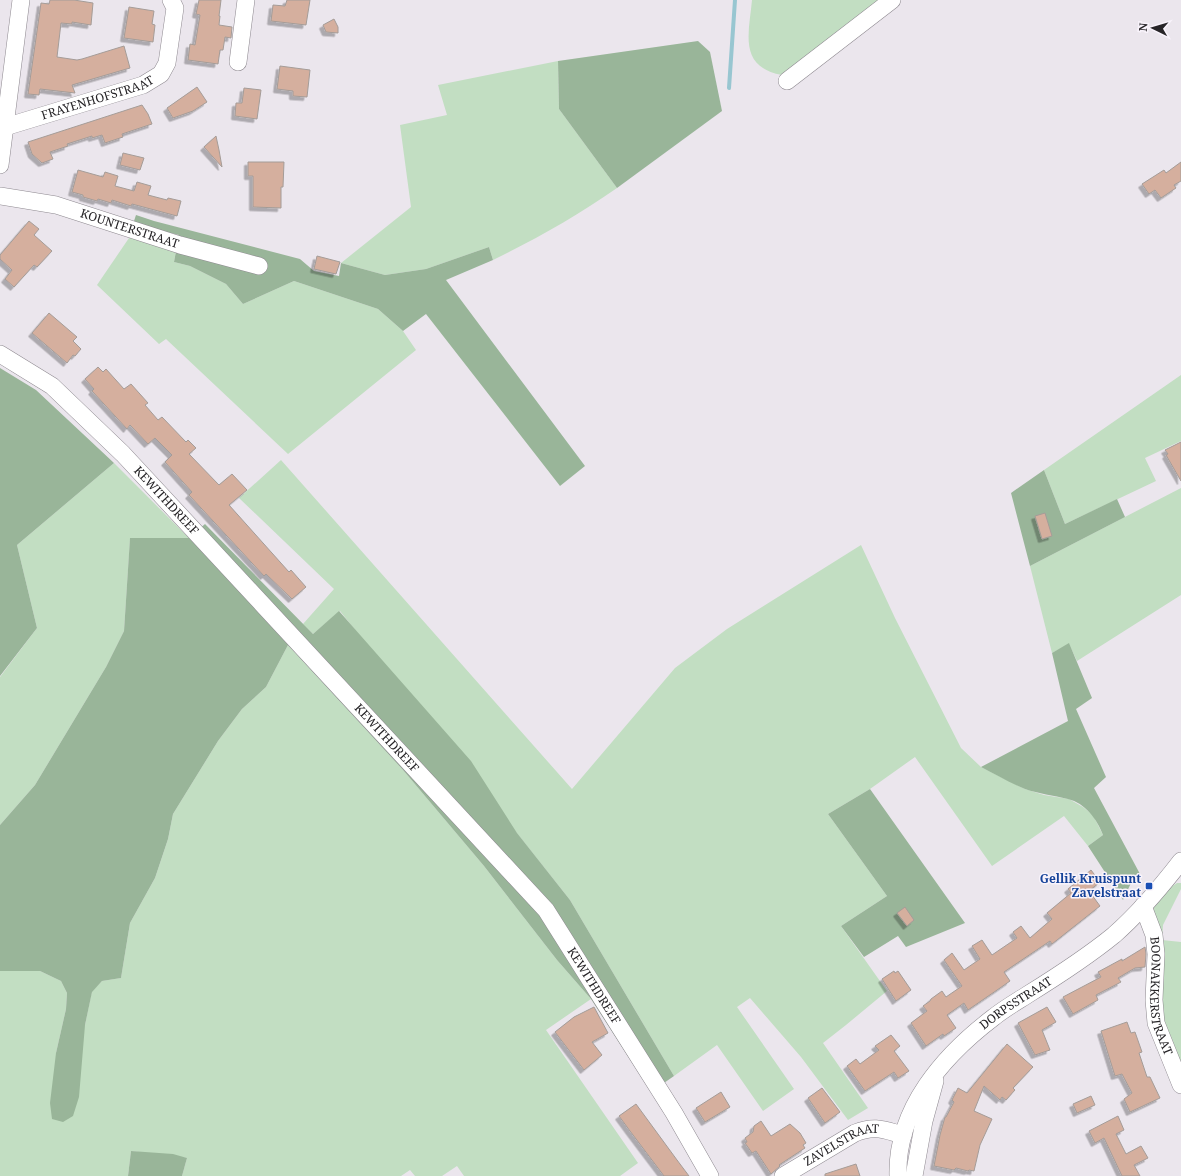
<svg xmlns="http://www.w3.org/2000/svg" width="1181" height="1176" font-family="'Noto Serif',serif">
	<defs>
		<filter id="shadow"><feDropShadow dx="-3.5" dy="3.5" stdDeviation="0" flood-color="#0004"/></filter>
	</defs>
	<rect width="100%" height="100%" fill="#ebe6ed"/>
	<g fill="#c2dec2">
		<path d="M 752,0 L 878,0 L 806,61 L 782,75 C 738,67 749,33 752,0 Z"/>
		<path d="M 558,61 L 559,109 L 617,188 C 577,216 536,239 493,260 L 489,247 L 426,269 L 385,275 L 341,263 L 411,207 L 400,125 L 447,115 L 438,85 Z"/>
		<polygon points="130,233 177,245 174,262 190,266 226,284 243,304 294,281 378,309 403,331 416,350 288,454 166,339 159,344 97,285 129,238"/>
		<polygon points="1181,375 1181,441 1145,458 1156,481 1065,524 1044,470"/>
		<polygon points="281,460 572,789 675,668 727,629 861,545 895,618 961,748 981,767 1025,789 1044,795 1069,799 1083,807 1093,815 1103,835 1088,846 1064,816 992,866 915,757 870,789 828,814 887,896 841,926 887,991 846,1025 823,1043 868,1108 848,1120 801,1057 750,998 737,1007 794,1089 763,1111 717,1045 674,1076 570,900 340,611 313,634 303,624 334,589 239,498"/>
		<polygon points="114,463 189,538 130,539 124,631 106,667 35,785 0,825 0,677 37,628 17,545"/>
		<polygon points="1181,488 1181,595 1077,661 1069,644 1052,653 1030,566"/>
		<polygon points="288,645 403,770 484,866 557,960 591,999 546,1030 638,1163 620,1176 464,1176 457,1166 442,1176 415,1176 410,1170 401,1176 182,1176 187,1158 131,1151 128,1176 0,1176 0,971 40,971 61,981 67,993 66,1009 56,1053 85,1025 92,991 102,981 121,978 130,923 155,878 168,839 173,814 218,741 242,709 266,687"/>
		<path d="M 1177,883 L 1181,883 L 1181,889 L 1163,925 L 1162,940 L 1181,942 L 1181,1072 L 1165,1032 L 1153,910 C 1157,897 1166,890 1177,883 Z"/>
	</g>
	<g fill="#99b599">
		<polygon points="698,41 710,52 722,111 617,188 559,109 558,61"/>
		<polygon points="136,215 154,221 300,259 314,271 339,276 341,263 385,275 426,269 489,247 493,260 446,280 585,466 560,486 426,314 403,331 378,309 294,281 243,304 226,284 190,266 174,262 179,235 133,224"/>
		<polygon points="0,368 36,390 114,463 17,545 37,628 0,676"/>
		<polygon points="1044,470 1065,524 1117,499 1125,517 1030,566 1011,493"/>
		<polygon points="205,524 313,634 339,611 471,761 517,833 570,900 674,1076 651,1092 591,999 557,960 484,866 403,770 288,645 266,687 242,709 218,741 173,814 168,839 155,878 130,923 121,978 102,981 92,992 85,1025 79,1097 73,1116 63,1122 52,1119 50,1103 56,1053 66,1009 67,993 61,981 40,971 0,971 0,825 35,785 106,667 124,631 130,538 189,538"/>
		<path d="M 1069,643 L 1092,698 L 1076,709 L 1106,777 L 1094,788 L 1140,874 L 1131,883 L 1123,900 L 1088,846 L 1103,835 C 1097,819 1085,803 1068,799 C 1053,795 1039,794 1025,789 C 1010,783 995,774 981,767 L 1068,721 L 1052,653 Z"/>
		<polygon points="870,789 965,923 906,947 898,936 864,957 841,926 887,896 828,814"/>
		<polygon points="131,1151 173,1154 187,1158 182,1176 128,1176"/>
	</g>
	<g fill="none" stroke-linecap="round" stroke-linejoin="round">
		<polyline stroke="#98c6d1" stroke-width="4" points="729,88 735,0"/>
	</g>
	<g fill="#d5af9e" stroke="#a49c98" filter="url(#shadow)">
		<polygon points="50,0 74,0 93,3 91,25 72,22 72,24 61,23 57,57 77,60 82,59 124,46 130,68 72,85 75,93 40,89 39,95 28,94 41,3 49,4"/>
		<polygon points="199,0 221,0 219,16 220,16 219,25 232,27 231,38 225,37 223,50 220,50 218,64 188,60 190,44 195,45 200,15 196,14"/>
		<polygon points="287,0 310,0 306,25 271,21 273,5 285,6"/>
		<polygon points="129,7 154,11 152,24 155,25 153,42 124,38"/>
		<polygon points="334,19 338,27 338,33 326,32 323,25"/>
		<polygon points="280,66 310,70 307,97 293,96 293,91 277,89"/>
		<polygon points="197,87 207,102 193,111 173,118 167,108"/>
		<polygon points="244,88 261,90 257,119 235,116 236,103 242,103"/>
		<polygon points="142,105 148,114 152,124 122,134 123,137 105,143 102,135 92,138 92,136 67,144 68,146 50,152 53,159 42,163 32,154 28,142"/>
		<polygon points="216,136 219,150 222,167 204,147"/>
		<polygon points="123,153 144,158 140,170 120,165"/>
		<polygon points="248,162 284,162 283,187 281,187 281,208 253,207 253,176 248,176"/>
		<polygon points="1181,162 1181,181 1174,185 1176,188 1161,198 1155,190 1149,194 1142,184 1164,170 1166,173"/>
		<polygon points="78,170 103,177 105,172 118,176 115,186 134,191 137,182 151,186 148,195 167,200 168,198 181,201 177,216 132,204 131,206 112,200 111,203 98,199 97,201 83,197 83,195 72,192"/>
		<polygon points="29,221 39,229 34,235 52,251 37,267 34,265 14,287 5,279 12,270 0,259 0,255"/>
		<polygon points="317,256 340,262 336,274 314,269"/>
		<polygon points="49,313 77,337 73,341 81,349 75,356 73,355 67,363 32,333"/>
		<polygon points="98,367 103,372 106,369 124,389 131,384 148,403 145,405 158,420 162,417 186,442 188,440 196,448 189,454 219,485 232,474 247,490 229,505 289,572 291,570 306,587 292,599 266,574 264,576 189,495 192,492 165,462 172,455 155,438 148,444 130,425 127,429 92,391 94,389 85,379"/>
		<polygon points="1181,442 1181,481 1166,455 1168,454 1165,450"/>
		<polygon points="1045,513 1052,536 1042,539 1035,516"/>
		<polygon points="1091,870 1100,882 1089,891 1100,906 1052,944 1050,941 1004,972 1010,981 1000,988 968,1010 964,1003 947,1015 956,1028 944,1036 943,1034 926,1046 911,1023 927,1011 923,1006 930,1001 931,999 942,991 946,997 962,986 944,960 952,953 964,970 980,959 972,946 982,940 992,955 1017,938 1013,932 1021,926 1030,938 1052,919 1047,913 1071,893 1068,889"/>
		<polygon points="905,907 914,920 907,926 897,913"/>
		<polygon points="1145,947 1146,954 1145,967 1135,968 1118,978 1121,982 1096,995 1098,1000 1073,1014 1063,997 1101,977 1098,972 1122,959 1122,961"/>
		<polygon points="894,971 895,973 898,971 911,990 896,1001 882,979"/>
		<polygon points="594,1007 608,1033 592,1042 602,1055 584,1070 555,1032 574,1017"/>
		<polygon points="1047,1007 1056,1022 1042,1030 1050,1050 1035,1055 1018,1023"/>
		<polygon points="1127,1022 1131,1033 1135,1032 1142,1052 1139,1053 1147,1077 1150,1077 1160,1098 1130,1112 1124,1099 1132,1093 1122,1074 1115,1076 1101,1031"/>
		<polygon points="891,1035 900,1046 894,1051 909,1071 898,1078 894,1072 865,1091 847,1066 856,1059 860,1064 879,1050 875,1046"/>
		<polygon points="1007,1044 1033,1067 1013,1088 1015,1090 1006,1100 1002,1097 1000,1100 984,1086 974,1111 992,1119 980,1145 974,1171 969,1170 968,1171 956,1168 954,1170 934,1166 940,1135 945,1117 946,1117 954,1102 952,1100 958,1088 967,1093"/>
		<polygon points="822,1088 840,1112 825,1123 808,1098"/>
		<polygon points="721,1092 730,1107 705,1122 696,1108"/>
		<polygon points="1091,1096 1095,1105 1077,1113 1073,1104"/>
		<polygon points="636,1104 677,1160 689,1176 664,1176 630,1131 619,1116"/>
		<polygon points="1118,1116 1124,1130 1116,1134 1126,1154 1141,1146 1148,1158 1134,1165 1140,1176 1122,1176 1104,1138 1095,1143 1089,1131"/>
		<polygon points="761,1121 771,1136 790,1124 800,1133 806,1143 803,1145 805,1148 779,1165 780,1166 771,1174 756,1151 752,1153 745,1143 747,1142 745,1138 753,1132 754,1126"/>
		<polygon points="856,1164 860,1176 825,1176 825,1174"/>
	</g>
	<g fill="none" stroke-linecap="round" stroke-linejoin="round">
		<g stroke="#8e8990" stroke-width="18">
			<g id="minor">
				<polyline points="238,62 246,0"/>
				<polyline points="787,81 892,0"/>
				<path id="s1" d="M 5,127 L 143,85 L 161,74 L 167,63 L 175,8 L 171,0"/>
				<polyline points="0,165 21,0"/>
				<path id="s2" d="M 0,196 L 56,205 L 180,245 L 259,266"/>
				<path id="s3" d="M 0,354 L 52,386 L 123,454 L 546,910 L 674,1113 L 710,1176"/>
				<path id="s4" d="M 1143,906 L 1154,935 L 1156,954 L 1154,1000 L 1156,1023 L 1181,1085"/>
				<path id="s5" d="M 783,1176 L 855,1133 C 875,1125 884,1130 903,1135"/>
				<path id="s6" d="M 898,1176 C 896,1109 944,1055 994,1017 C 1004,1009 1016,1002 1027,995 C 1056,977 1087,957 1114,935 C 1139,913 1161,887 1181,861"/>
				<polyline points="914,1176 924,1121 935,1081"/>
			</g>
		</g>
		<use href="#minor" stroke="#fff" stroke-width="17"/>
	</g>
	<rect fill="#1a4fb4" stroke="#f8f3fb" stroke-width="1.5" x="1145" y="882" width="8" height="8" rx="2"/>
	<g text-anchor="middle" stroke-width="3" stroke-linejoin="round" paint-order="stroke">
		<g font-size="12" fill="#262427" stroke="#f8f3fb">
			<text dy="4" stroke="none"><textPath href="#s1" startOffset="97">FRAYENHOFSTRAAT</textPath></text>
			<text dy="4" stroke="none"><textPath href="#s2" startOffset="134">KOUNTERSTRAAT</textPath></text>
			<text dy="4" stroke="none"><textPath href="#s3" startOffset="223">KEWITHDREEF</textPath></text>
			<text dy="4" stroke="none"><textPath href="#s3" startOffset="547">KEWITHDREEF</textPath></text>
			<text dy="4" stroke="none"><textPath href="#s3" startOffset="871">KEWITHDREEF</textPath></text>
			<text dy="4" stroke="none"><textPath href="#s4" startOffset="93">BOONAKKERSTRAAT</textPath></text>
			<text dy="4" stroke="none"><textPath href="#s6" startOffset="219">DORPSSTRAAT</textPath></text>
			<text dy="4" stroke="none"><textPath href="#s5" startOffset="67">ZAVELSTRAAT</textPath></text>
		</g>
		<g font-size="12" font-weight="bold" fill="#164399" stroke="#f8f3fb" text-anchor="end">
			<text x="1141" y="883">Gellik Kruispunt<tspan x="1141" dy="14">Zavelstraat</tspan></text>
		</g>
	</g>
	<g transform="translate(1153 28) rotate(275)" stroke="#f8f3fb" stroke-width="3" paint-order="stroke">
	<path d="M0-3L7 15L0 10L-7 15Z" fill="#262427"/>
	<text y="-6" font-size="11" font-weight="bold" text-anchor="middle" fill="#262427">N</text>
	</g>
</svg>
